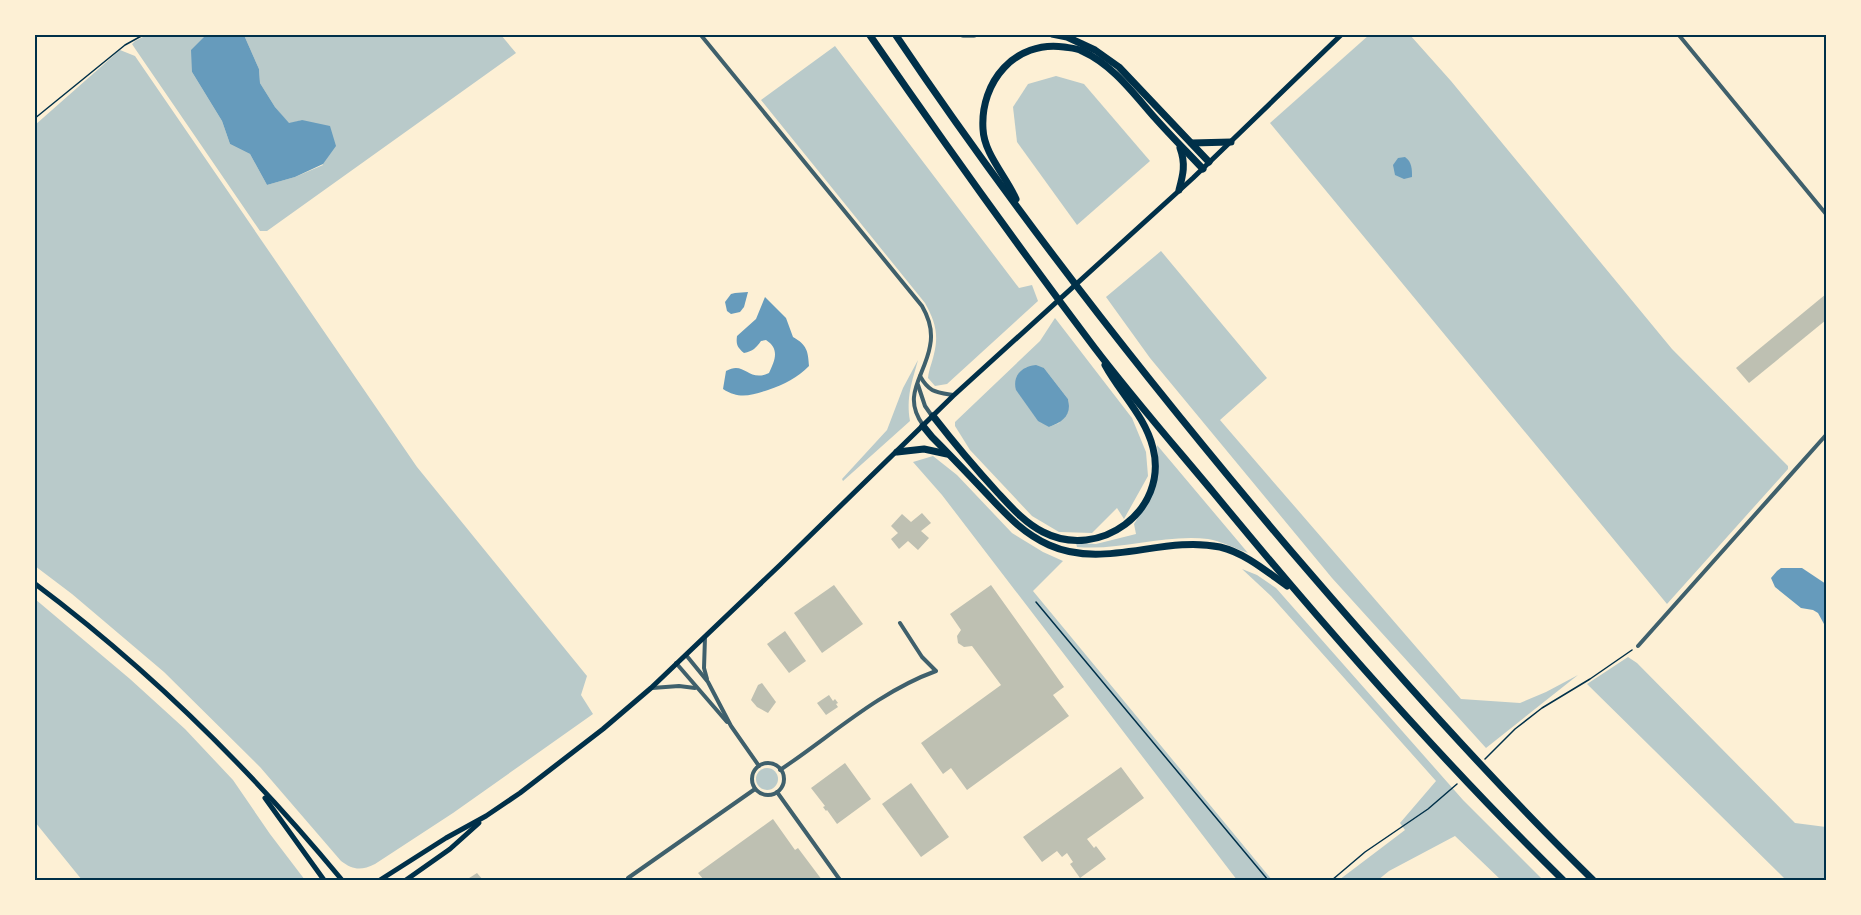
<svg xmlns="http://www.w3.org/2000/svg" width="1861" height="915" font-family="'Open Sans',sans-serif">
	<rect width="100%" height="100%" fill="#fdf0d5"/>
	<g fill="#b9caca" fill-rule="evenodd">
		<polygon points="147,35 207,35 192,72 222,121 230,144 250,154 267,185 295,177 323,165 302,120 289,124 275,107 260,83 259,69 244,35 501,35 516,53 267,231 260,231 136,50 132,44 135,41"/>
		<polygon points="1369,35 1410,35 1451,81 1672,349 1788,466 1788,469 1667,604 1270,123"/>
		<path d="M 835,46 L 1019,288 L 1032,285 L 1038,301 L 947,384 L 935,386 L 928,378 C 929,369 932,363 934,354 C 939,334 935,321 925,303 L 761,100 Z"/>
		<path d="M 120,50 L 135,56 L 417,467 L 587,676 L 581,695 L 593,714 L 453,813 L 375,864 C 361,871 353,870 341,861 L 260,767 L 164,672 L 72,594 L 35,566 L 35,125 Z"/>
		<polygon points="1056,76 1084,84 1150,161 1077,225 1017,142 1013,107 1028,84"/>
		<polygon points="1161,251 1267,378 1220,420 1461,699 1520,703 1546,692 1578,675 1486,748 1332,578 1150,358 1106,297"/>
		<path d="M 1055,318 L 1132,418 L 1146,452 L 1148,476 L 1124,519 L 1117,508 L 1092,533 L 1059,532 L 1032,516 L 970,450 L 955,426 L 955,422 L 1040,341 ZM 1031,366 L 1044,368 L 1068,399 L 1069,404 L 1059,423 L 1049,427 L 1025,368 Z"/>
		<path d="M 918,360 C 912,382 906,397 910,421 L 843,481 L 842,479 L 887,430 L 903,388 Z"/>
		<path d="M 1157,445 L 1248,553 C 1236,549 1221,541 1208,539 C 1164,534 1121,551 1077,547 L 1076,543 L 1096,544 L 1136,534 L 1134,524 C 1152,497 1160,478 1157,445 Z"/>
		<polygon points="933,456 957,475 1012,533 1043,552 1063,561 1033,591 1272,880 1237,880 942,495 913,462"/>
		<polygon points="1242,569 1257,575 1276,588 1463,800 1543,880 1501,880 1455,836 1389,871 1378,880 1339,880 1405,830 1400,823 1436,781 1271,596"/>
		<polygon points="35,599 130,679 185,729 233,780 270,834 305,880 82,880 35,822"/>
		<polygon points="1628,657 1637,663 1795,823 1826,827 1826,880 1786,880 1587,684"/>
		<circle cx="767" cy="779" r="11"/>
	</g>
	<g fill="#669bbc">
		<polygon points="244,35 259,69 260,83 275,107 289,123 302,120 330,126 336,146 323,164 295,177 267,185 250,154 230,144 222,121 192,72 191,50 206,35"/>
		<path d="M 1405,157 C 1412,162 1412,169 1412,177 L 1404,179 L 1395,175 L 1393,165 L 1398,158 Z"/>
		<polygon points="735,293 748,292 744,307 740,312 731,314 727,311 725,302 731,294"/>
		<path d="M 765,297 L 786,318 L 793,337 C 807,345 808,351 809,366 C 797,378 785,384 768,390 C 751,395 740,400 723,389 L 726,371 C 745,360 748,383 769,373 C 775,360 780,349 766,340 L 761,341 C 756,348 753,351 744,353 C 737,347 736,344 737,336 L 756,319 Z"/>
		<path d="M 1036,365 L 1044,368 L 1068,399 C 1072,415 1063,422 1049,427 L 1038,421 L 1016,390 C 1012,376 1022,366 1036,365 Z"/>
		<polygon points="1781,568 1802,568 1826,584 1826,624 1824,624 1818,613 1813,610 1801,608 1775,587 1771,578 1777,571"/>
	</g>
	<g fill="#bec0b2">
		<polygon points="1826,294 1826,320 1749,383 1736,368"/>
		<polygon points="922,513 931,523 921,531 929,538 918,550 908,541 899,549 891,539 898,533 891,526 902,514 911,522"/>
		<polygon points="834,585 863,624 822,653 794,613"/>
		<polygon points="991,585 1064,687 1053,695 1069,716 967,790 951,768 943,774 921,743 1001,685 972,646 964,647 958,643 957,636 961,630 950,614"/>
		<polygon points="785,631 806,661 789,673 767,644"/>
		<polygon points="762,683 776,702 768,713 757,707 751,700 758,685"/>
		<polygon points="829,695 833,701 835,699 838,703 836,704 838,707 826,715 817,703"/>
		<polygon points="845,763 871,799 837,824 827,810 826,811 823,807 825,806 811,788"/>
		<polygon points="1121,767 1144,798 1087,839 1094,848 1096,846 1106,859 1080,878 1070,864 1073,862 1067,853 1062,857 1057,851 1042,862 1023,837"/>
		<polygon points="911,783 949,837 921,857 882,804"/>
		<polygon points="773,819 795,850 798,848 822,880 704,880 698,873"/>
		<polygon points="477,873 483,880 466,880"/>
	</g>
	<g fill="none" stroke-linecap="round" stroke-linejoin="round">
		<g stroke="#003049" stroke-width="1.5">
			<polyline points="34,119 125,45 145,34"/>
			<polyline points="1036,602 1268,880"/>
			<polyline points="1485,759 1515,729 1542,708 1590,679 1632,650"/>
			<polyline points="1332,880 1365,852 1428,809 1457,784"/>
		</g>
		<g stroke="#3f606c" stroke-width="4">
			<path d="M 700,34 L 922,306 C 929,318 933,332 930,346 C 925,376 901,395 923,425"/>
			<polyline points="1678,34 1826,214"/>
			<path d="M 920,376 C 929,392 935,392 953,395"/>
			<polyline points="918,385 925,406 932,416"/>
			<polyline points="705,637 704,668 707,679"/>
			<polyline points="1638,646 1826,435"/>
			<polyline points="686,655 708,682 731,726 759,766"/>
			<polyline points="676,663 727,722"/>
			<polyline points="652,688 679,686 695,688"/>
			<circle cx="768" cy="779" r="16"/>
			<path d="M 780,770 C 831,736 878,692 936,671 L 922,657 L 900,623"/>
			<polyline points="777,792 840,880"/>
			<polyline points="628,878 755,789"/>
		</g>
		<g stroke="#003049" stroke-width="5">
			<path d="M 34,583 C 149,669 251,770 342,880"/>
			<polyline points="265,798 324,880"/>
			<polyline points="380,880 446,838 486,816 520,793 603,729 651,688 780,565 953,396 1193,178 1342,34"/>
			<polyline points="406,880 450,849 479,823"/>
		</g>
		<g stroke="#003049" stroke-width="7">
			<path d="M 869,34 C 942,140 1017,245 1094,347 C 1132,397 1173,444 1213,492 C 1324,627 1439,758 1563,880"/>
			<path d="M 895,34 C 1016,214 1151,386 1291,551 C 1388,664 1487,776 1593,880"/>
			<polyline points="963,34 974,34"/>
			<polyline points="1052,34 1067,37 1095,50 1119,67 1209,162"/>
			<polyline points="1192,143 1231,142"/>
			<path d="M 1179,190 C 1183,175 1186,164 1180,148"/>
			<path d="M 1016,199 C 1006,176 984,154 983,129 C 980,82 1015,40 1064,47 C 1070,48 1076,48 1082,51 C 1113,65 1133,93 1155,118 C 1171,136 1187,152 1203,169"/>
			<path d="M 933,416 C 954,443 975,468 998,493 C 1011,507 1025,523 1043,532 C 1099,561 1169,511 1153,448 C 1145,416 1120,393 1105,365"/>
			<path d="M 923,426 L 932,437 C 950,455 968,474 986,493 C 1006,514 1021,532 1049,545 C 1104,570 1163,535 1220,547 C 1245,553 1266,571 1287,586"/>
			<polyline points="897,452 924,449 947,454"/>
		</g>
	</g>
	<rect width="1861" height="915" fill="none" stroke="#fdf0d5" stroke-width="72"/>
	<rect x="36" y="36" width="1789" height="843" fill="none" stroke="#003049" stroke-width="2"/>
</svg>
